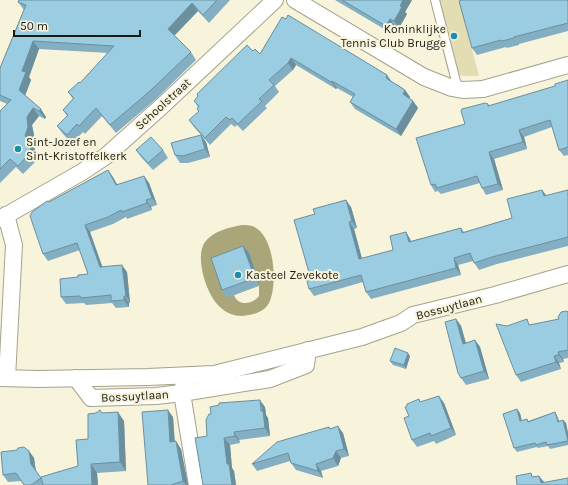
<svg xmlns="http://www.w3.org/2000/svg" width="568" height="485" font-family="Karla,sans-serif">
	<rect width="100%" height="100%" fill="#f7f4db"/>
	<polygon fill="#e2ddb3" points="430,0 459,0 479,76 464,76 448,72"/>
	<path fill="#aba57a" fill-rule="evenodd" d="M 243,225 C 245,225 250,225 252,226 C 275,234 278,285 269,303 C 264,313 251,315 242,316 C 234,316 226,313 220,307 C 207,296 194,257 205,242 C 213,231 230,227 243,225 ZM 259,286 L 259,296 C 253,304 238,307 234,295 Z"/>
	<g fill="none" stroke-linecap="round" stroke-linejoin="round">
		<g stroke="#a5a28b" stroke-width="10">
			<polyline id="service" points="435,0 458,89"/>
		</g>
		<g stroke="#a5a28b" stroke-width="18">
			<g id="minor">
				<polyline points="295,0 424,77 452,88 463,90 483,89 568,65"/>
				<polyline points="6,215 14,245 7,378"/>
				<polyline points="0,219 82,172 106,156 162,106 275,0"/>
				<polyline points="0,378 38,379 148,377 214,374 362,337 401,323 413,315 495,295 568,274"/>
				<polyline points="76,378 91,398 156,396 182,393 270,379 306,365 308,350"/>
				<polyline points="184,382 182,393 197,485"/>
			</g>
		</g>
		<use href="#service" stroke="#fff" stroke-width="8"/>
		<use href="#minor" stroke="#fff" stroke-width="16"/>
	</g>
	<g fill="#84afc2">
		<polygon points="19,0 230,0 209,23 198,11 174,36 191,52 196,60 156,99 116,133 102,116 85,134 83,132 72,143 63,134 57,126 67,116 63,110 73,99 68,92 80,83 108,53 39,49 29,77 31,80 25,96 46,117 45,119 39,116 32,125 34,135 31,143 35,149 37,160 23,174 16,167 0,183 0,111 7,104 0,101 0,68 24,10 18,2"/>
		<polygon points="335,0 412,0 405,12 407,14 399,28 395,26 391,33"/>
		<polygon points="568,0 568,31 519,44 519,45 507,48 506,47 477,55 472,48"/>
		<polygon points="282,17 405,90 410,97 409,98 413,101 418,108 401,136 355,109 350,102 353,97 337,88 336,89 296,65 293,70 275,86 279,92 265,106 267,108 243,131 237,125 235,127 231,124 210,145 194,127 189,120 199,112 197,109 198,107 194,101 198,96 197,94 253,51 260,54"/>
		<polygon points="568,80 568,155 564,156 559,150 552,127 524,137 527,149 494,159 503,190 486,195 482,188 480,183 441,194 438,191 435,192 431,185 465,124 488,104 489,106 555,86"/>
		<polygon points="206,142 210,157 188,163 180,163 175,155"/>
		<polygon points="136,150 163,150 168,158 153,170 141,157"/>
		<polygon points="108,170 117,184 149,183 157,205 151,207 152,210 127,219 126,217 113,224 90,232 102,267 127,272 130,303 129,303 129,307 116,308 112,303 86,305 84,303 66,304 61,297 78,277 88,274 80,250 48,261 43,254 49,202"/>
		<polygon points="542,190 547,196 568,190 568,246 497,264 479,270 473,261 458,265 461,275 371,299 366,292 363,282 314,296 309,289 310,276 351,207 357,228 354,229 362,259 393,250 406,232 410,239 411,241 461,228 464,232 512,218"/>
		<polygon points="243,246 249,253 260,285 227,298 222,290"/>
		<polygon points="568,312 568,358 563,359 564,362 559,363 561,369 521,382 516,375 507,326 531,325 559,319"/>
		<polygon points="456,319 461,326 466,343 475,340 480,347 489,379 466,385 461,378"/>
		<polygon points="410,356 406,369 393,365 390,361"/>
		<polygon points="421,402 444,403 456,435 436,444 434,441 417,447 412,440 409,416"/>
		<polygon points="265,407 266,415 268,418 270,436 239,440 240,443 230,445 232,468 234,471 236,485 203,485 207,436"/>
		<polygon points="555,412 557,416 559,421 563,420 566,423 568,433 568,445 550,449 548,446 538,448 537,447 517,452 514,448 520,413 521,421 528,421"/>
		<polygon points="102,413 124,421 126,471 97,473 98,485 24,485 21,481 8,482 3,475 29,451 34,458 36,472 42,480 78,466 88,439"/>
		<polygon points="173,417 175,442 181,449 188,485 148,485"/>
		<polygon points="329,427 330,428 343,433 349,456 341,458 338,466 321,471 323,478 296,470 291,463 290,461 257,471 252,464"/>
	</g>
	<g fill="#6c8f9e">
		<polygon points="403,0 412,0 405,12 407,14 399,28 394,21 400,6"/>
		<polygon points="192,3 198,11 173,37 168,29"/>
		<polygon points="390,19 395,26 391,33 386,26"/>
		<polygon points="33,41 39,49 29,77 31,80 24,98 19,90 22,71"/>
		<polygon points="291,58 296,65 293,70 288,63"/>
		<polygon points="387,75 392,82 386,78"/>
		<polygon points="332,81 337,88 336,89 331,82"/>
		<polygon points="405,90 410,97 408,101 403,94"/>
		<polygon points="413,101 418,108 401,136 396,129"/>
		<polygon points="33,108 39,116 32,125 34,135 31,143 35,149 37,160 31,152 25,136 27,117"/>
		<polygon points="41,109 46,117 45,119 39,111"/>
		<polygon points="519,130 524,137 527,149 523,142"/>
		<polygon points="201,135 206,142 210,157 205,149"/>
		<polygon points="489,152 494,159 503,190 498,184"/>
		<polygon points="108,170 113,177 121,192 116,185"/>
		<polygon points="144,176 149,183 157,205 152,198"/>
		<polygon points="542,190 547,197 544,196"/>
		<polygon points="146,200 151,207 152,210 147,203"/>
		<polygon points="346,200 351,207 357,228 352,221"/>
		<polygon points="349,222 354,229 364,266 359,259"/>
		<polygon points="85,225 90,232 105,274 100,267"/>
		<polygon points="406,232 410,239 413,249 409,242"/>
		<polygon points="243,246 249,253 260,285 255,278"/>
		<polygon points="454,258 458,265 461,275 456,268"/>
		<polygon points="122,265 127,272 130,303 126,296"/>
		<polygon points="124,296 129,303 129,307 124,300"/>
		<polygon points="456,319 461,326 468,351 463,344"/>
		<polygon points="475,340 480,347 489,379 484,371"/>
		<polygon points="558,352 563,359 564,362 559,355"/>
		<polygon points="408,353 410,356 406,369 404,365"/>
		<polygon points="554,356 559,363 561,369 556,362"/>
		<polygon points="439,396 444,403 456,435 451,428"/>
		<polygon points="260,400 265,407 266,415 268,418 270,436 265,428"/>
		<polygon points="517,409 520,413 523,425 520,421"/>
		<polygon points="168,410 173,417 175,450 170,442"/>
		<polygon points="118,412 124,421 126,471 120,462"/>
		<polygon points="555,412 557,416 561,425 558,422"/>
		<polygon points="563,420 566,423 568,433 568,441"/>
		<polygon points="338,426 343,433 349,456 344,449"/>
		<polygon points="234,432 239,440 240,443 235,436"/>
		<polygon points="224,438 230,445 232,468 234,471 236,485 232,485 227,464"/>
		<polygon points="176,441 181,449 188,485 186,485 183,481"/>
		<polygon points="29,451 34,458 36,472 45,485 31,464"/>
		<polygon points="336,451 341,458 338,466 333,458"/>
		<polygon points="91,464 97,473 98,485 92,485"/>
		<polygon points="316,464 321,471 323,478 318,471"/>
		<polygon points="539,476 545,483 541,483"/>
	</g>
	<g fill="#9acce2" stroke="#6c8f9e">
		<polygon points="19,0 217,0 203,15 192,3 168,29 191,52 150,91 110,125 96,108 79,126 77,124 67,135 57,126 68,115 63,110 74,98 68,92 79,82 80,83 114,46 33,41 22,71 26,72 19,90 41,109 39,111 33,108 27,117 28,127 25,136 30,141 31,152 18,166 10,159 0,169 0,111 11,100 0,95 0,68 26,5 18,2"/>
		<polygon points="342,0 403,0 400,6 402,7 394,21 390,19 386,26"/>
		<polygon points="462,0 568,0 568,23 514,37 514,38 502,41 501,40 472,48 459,1"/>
		<polygon points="288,15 387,75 386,78 405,90 403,94 413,101 396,129 350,102 355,94 332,81 331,82 291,58 288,63 269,80 274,85 259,99 262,101 238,124 232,118 230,120 226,117 205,138 189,120 199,111 197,109 199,106 194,101 198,96 197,94 247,45 253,51 255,49 260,54 282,17 286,19"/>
		<polygon points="568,80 568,147 559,150 550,120 519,130 523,142 489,152 498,184 482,188 477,176 437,188 435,184 431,185 416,138 465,124 461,111 462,109 485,103 488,104 488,106 555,86 555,84"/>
		<polygon points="201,135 205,149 183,156 175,155 171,143"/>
		<polygon points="151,137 163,150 148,163 136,150"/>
		<polygon points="108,170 116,185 144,176 152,198 146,200 147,203 122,212 121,210 108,217 85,225 100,267 122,265 126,296 124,296 124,300 111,301 111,295 81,298 80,296 61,297 60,279 78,277 78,275 88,274 77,243 43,254 30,216 32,212 47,201 49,202"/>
		<polygon points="542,190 544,196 568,190 568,237 492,257 474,263 470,253 454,258 456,268 366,292 361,275 309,289 306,277 310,276 294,220 315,214 313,209 346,200 352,221 349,222 359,259 393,250 390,236 406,232 409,242 461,228 462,233 512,218 507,199"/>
		<polygon points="243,246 255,278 222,290 211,258"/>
		<polygon points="567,311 568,312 568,350 558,352 559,355 554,356 556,362 516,375 496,324 507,326 527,319 529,325 559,319 558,317 561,312"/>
		<polygon points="456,319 463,344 475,340 484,371 461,378 458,373 445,322"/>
		<polygon points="395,348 408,353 404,365 390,361"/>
		<polygon points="439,396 451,428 431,436 430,433 412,440 404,418 409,416 405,407 407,406 407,404 419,399 420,402"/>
		<polygon points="260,400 261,411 263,411 265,428 234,432 235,436 224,438 227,464 229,464 232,485 203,485 195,438 207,436 206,420 209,414 211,414 210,407 219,405 219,403"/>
		<polygon points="517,409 520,421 527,419 528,422 555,412 558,422 563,420 568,441 547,445 546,442 536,445 535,443 514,448 503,414"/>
		<polygon points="100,410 102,413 118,412 120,462 91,464 92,485 43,485 41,477 78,466 76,440 88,439 88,414 96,413"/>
		<polygon points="168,410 170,442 176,441 183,481 171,485 148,485 142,412"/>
		<polygon points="338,426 344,449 336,451 333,458 316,464 318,471 291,463 288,453 252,464 277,442 329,427 330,429"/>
		<polygon points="24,447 29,451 31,464 41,478 31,485 24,485 16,473 3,475 1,452 17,450 18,448"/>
		<polygon points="531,473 532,477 539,476 541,483 568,478 568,485 517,485 516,476"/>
	</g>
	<g fill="#1b8cb0" stroke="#f7f4db" stroke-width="1.5">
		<circle cx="454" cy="36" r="4"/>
		<circle cx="18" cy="149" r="4"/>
		<circle cx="238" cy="275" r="4"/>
	</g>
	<g text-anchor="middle" stroke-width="4" stroke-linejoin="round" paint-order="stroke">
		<g font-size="12" fill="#1c1b12" stroke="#f7f4db" text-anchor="start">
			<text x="446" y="33" text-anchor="end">Koninklijke<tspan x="446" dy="14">Tennis Club Brugge</tspan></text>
			<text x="26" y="146">Sint-Jozef en<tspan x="26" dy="14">Sint-Kristoffelkerk</tspan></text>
			<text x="246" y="279">Kasteel Zevekote</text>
		</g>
		<g font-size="12" fill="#1c1b12" stroke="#f7f4db">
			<text transform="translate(163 104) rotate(-42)" y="4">Schoolstraat</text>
			<text transform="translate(449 307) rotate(-15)" y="4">Bossuytlaan</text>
			<text transform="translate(135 396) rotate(-3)" y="4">Bossuytlaan</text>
		</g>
	</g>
	<path d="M14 30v6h126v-6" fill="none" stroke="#1c1b12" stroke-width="2"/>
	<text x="20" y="30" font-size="12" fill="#1c1b12" stroke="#f7f4db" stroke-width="3" paint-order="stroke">50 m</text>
</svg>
